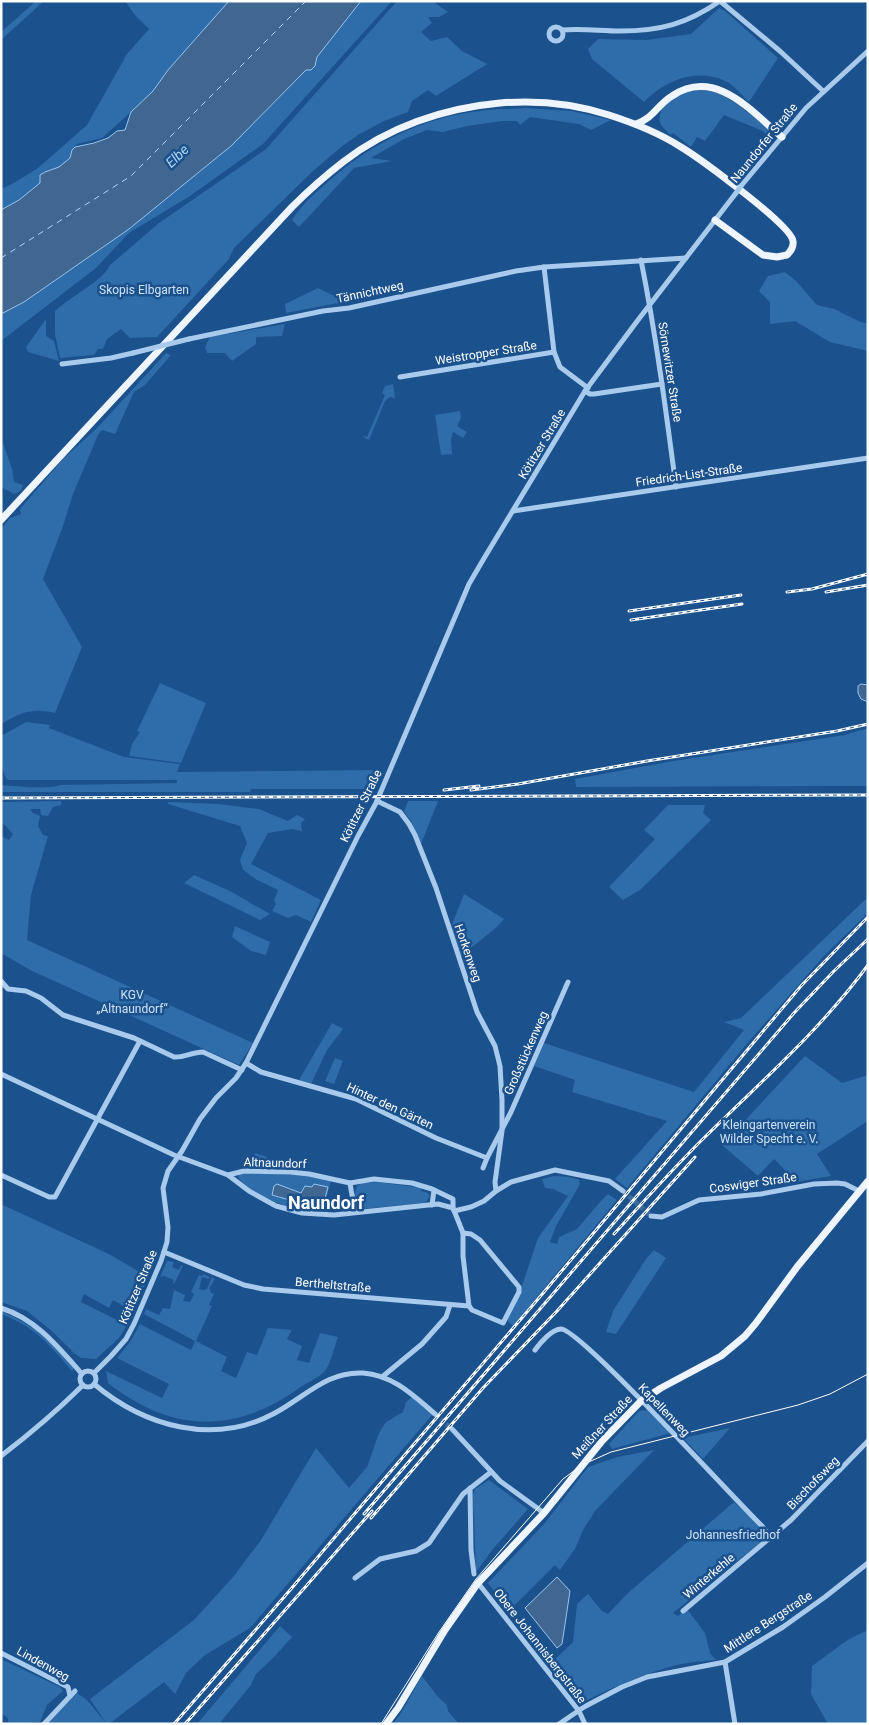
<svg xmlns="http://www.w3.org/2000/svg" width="869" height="1725" font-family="Roboto,sans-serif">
	<rect width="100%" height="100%" fill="#1b518c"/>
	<g fill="#2e6caa">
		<polygon points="36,1 44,1 1,40 1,32"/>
		<polygon points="125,1 229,1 168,70 153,91 131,112 102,138 77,144 72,150 70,158 59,167 45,172 40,175 41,183 19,200 1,210 1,189 14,183 38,168 87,125 127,54 149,29 134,14"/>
		<polygon points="361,1 392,1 263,144 190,196 129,233 96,268 1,341 1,314 24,302 129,229 231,146 304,72 306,70 311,70 317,57"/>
		<path d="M 397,1 L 436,1 L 435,3 L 448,12 L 439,17 L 428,17 L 432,23 L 421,32 L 431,41 L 447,37 L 462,51 L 487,64 L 436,96 L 428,90 L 412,101 L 408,112 L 384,121 L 358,135 L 341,147 L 312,172 L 234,248 L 229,259 L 157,337 L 130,338 L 121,329 L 107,339 L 103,349 L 98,349 L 94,355 L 60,358 L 55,334 L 55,311 C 68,298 104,280 110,265 L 159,223 L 266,149 Z"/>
		<path d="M 719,8 L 725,11 L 778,58 L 749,102 C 743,96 736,88 729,83 C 699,66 665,80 644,102 L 592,59 L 588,49 L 598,39 L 646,40 L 691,34 Z"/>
		<path d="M 702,90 L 717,92 L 740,106 L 767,128 L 772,136 L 771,142 L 763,131 L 724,115 L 705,141 L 697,137 L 691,147 L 673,133 L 670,135 C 668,132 664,129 662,126 C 659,123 659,119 660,115 C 665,96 686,92 702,90 Z"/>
		<path d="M 526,108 L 572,111 L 611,120 L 591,130 L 579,124 L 530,117 L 520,125 L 517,121 L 503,121 L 467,126 L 443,132 L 427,130 L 404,139 L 371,158 L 392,161 L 354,168 L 299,227 L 292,220 C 302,204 315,193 329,181 C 370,144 424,117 480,111 C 495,109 511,109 526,108 Z"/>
		<polygon points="785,272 796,281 817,305 834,309 861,322 868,324 868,351 830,342 795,321 770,324 770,302 759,291 768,276"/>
		<polygon points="318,288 332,295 354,291 359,299 286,313 285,304"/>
		<polygon points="46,319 46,336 54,341 59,361 28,352 26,347"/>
		<polygon points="285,324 282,336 256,337 256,344 232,361 225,353 207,353 205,347 210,337"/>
		<path d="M 166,353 L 171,355 L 145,385 L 134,392 L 115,434 L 102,430 L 98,435 L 73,494 L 63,526 L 43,579 L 82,647 L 55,713 C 32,707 20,713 1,724 L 1,529 L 10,518 L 21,514 L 20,509 L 63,459 L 98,427 Z"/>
		<polygon points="393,384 395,398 390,397 385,401 369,440 365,438 363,435 367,437 385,395 382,393 385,386"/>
		<polygon points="460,411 461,418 457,426 467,432 463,438 453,432 451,439 452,454 441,455 435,415"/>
		<polygon points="1,437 12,469 14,482 23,485 21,491 14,494 1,487"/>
		<polygon points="160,683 206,703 181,763 129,756 132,744 140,732 137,731"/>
		<path d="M 26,722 L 50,725 L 49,728 L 124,757 L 180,764 L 177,772 L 374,770 L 374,789 L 251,789 L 250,792 L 1,792 L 1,785 C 21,786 42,790 61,785 L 177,783 L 177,780 L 8,780 C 0,773 1,748 1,736 Z"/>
		<polygon points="868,728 868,786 576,787 575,779 673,761 845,735"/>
		<polygon points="61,801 61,805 53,807 48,816 41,815 40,809 30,809 33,813 40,816 38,826 43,835 48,836 31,895 27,940 253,1043 239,1065 30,970 1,953 1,836 9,840 13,834 5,825 1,824 1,802"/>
		<polygon points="408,801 438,801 421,844 411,821 404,812"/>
		<polygon points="168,802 219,804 259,809 288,821 297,815 305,819 301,823 302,831 292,829 268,833 251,864 321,900 311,922 296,915 288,918 272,911 276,904 274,900 278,890 257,880 243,870 240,860 247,843 240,826 168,804"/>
		<polygon points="668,805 705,805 703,813 711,820 640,890 623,900 609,887 655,839 644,830"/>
		<polygon points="194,875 230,891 270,914 260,920 184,883"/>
		<polygon points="464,894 504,919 497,927 461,956 451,927"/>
		<polygon points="868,897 868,913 823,957 751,1039 627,1188 615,1179 667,1121 572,1092 575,1080 534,1066 544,1043 694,1092 744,1030 724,1022 741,1018"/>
		<polygon points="235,926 270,942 266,955 251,951 232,937"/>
		<polygon points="332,1023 343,1029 327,1050 311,1084 299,1080"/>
		<polygon points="805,1056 842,1083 868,1075 868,1121 817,1154 831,1176 796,1182 774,1159 758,1176 722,1145"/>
		<polygon points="335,1058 343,1061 334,1084 325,1081"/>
		<polygon points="255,1153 267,1157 264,1168 252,1168 251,1165"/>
		<path d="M 257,1173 L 310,1176 L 331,1181 L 326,1199 L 331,1200 L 332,1211 C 324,1211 316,1213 308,1212 C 289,1209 249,1194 238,1177 L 239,1174 Z"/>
		<polygon points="554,1176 570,1177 579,1180 580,1184 556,1226 550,1242 557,1244 559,1237 577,1229 600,1202 608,1194 617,1200 513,1326 508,1321 508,1313 520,1292 538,1238 568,1196 553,1189 545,1188 542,1179"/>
		<path d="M 378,1182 L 422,1188 L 421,1191 L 428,1193 L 430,1196 L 426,1202 L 422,1203 L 363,1209 C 355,1200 353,1197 357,1186 L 362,1183 Z"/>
		<polygon points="3,1205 109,1254 148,1277 134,1312 113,1300 109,1308 84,1294 81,1302 127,1325 119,1338 96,1359 81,1358 75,1354 52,1331 27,1311 1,1302 1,1208"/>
		<polygon points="654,1250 666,1258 616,1334 606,1332 613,1311 646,1259"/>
		<polygon points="167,1261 174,1262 172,1267 179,1270 181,1265 183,1266 174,1284 173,1283 174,1280 164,1276 160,1277"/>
		<path d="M 203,1274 L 210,1277 L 209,1279 L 202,1277 L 199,1289 L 203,1290 L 207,1289 L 212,1277 L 215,1279 L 209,1289 L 211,1290 L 210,1292 L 214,1294 L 209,1305 L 212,1306 L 196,1341 L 227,1357 L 221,1371 L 236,1378 L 247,1352 L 257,1355 L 268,1328 L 292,1330 L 287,1339 L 302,1346 L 297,1360 L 309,1363 L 320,1333 L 338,1337 C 335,1345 330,1367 324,1372 C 317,1379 306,1383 298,1389 C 233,1435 170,1432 108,1383 L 106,1371 L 162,1398 L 169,1384 L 117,1358 L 130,1342 L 140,1324 L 191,1350 L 195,1341 L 144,1314 L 146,1309 L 159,1315 L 163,1308 L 170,1309 L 174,1290 L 185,1295 L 183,1301 L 190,1302 L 194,1294 L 191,1292 L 199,1275 L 202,1276 Z"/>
		<path d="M 1,1311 C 36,1326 50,1341 74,1369 L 72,1371 C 49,1344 35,1327 1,1314 Z"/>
		<polygon points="412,1397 432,1415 250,1628 205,1655 186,1673 175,1694 164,1682 109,1724 47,1724 77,1693 87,1700 106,1723 90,1699 194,1620 233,1577 261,1540 316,1448 349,1488 367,1467 379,1433 386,1422 403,1412 406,1402"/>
		<polygon points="647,1410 671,1433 612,1449 609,1444 639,1411"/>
		<polygon points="730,1428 703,1459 683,1438"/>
		<polygon points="654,1450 595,1511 583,1530 575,1549 560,1570 555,1565 509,1611 488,1583 544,1524 588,1467 617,1457"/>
		<polygon points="489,1480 528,1509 493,1549 476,1572 473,1495 475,1489"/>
		<path d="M 734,1502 C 742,1510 764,1528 766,1538 L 673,1613 L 678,1616 L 687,1609 L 705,1633 L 710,1653 L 716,1660 C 704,1661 692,1662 681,1664 C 647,1672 614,1687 583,1702 L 550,1664 L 573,1642 L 577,1604 L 588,1594 L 602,1611 L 608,1614 L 628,1593 Z"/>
		<polygon points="280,1626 292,1637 274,1657 256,1674 251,1685 219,1724 197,1724"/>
		<polygon points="868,1630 868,1724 828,1724 811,1694 812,1666 849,1639"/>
		<polygon points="1,1659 60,1687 63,1691 47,1705 40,1722 9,1724 7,1717 1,1714"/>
		<path d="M 422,1676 L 438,1697 L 447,1705 L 448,1711 L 459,1724 L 393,1724 C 405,1709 412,1692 422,1676 Z"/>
	</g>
	<g fill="#3f6791" stroke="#9ac5ef">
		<polygon points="229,1 361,1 317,57 315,66 311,70 306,70 304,72 231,146 129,229 24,302 1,314 1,210 19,200 40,183 40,175 45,172 59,167 70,158 72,150 75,147 94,143 108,138 117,131 125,130 131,112 153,91 168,70"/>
		<polygon points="861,684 868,685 868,702 861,699 858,693 858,686"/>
		<path d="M 277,1184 L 301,1193 L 305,1186 L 312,1187 L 314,1184 L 328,1187 L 324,1202 C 305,1206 290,1200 272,1195 L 274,1186 Z"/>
		<polygon points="557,1577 570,1591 562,1644 557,1648 525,1608"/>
	</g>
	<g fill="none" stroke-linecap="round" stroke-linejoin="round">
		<polyline stroke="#b3d4f4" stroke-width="1" stroke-dasharray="6 5" stroke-linecap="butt" points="1,258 131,176 306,1"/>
		<g stroke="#3d6b9d" stroke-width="5" stroke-dasharray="5 2.5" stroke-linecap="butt">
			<polyline points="623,1191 651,1216"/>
			<polyline points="435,1414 452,1429"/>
		</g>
		<g stroke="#a7caed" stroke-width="5">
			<polyline points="720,1 781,52 823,91"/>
			<circle cx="556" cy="34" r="7"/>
			<path d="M 562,30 C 582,28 601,31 620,31 C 660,31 687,24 720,1"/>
			<polyline points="741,186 806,108 868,51"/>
			<path d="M 641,260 C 656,335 666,411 676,487"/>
			<polyline points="544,267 554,352"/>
			<polyline points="189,339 323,311 349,308 516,271 544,267 686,258"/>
			<polyline points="62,364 111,358 133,353"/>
			<polyline points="400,377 554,352 560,367 588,388"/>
			<polyline points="585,391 590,394 594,394 662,384"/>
			<polyline points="513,511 868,458"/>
			<polyline points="377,801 400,812 409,824 415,835 436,888 477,1012 495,1046 500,1066 502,1100 502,1131 495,1182 496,1191"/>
			<path d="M 1,981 L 8,989 L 26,991 L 41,998 L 63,1015 L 134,1038 L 174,1057 C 184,1058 192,1052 203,1052 L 242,1070"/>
			<polyline points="246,1063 261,1072 356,1099 436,1138 487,1158 483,1168"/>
			<polyline points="1,1074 174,1155 228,1175 249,1191 276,1206 302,1213 334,1215 438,1204 453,1208"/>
			<polyline points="487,1158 511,1112 568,982"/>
			<polyline points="1,1175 49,1197 55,1197 140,1041"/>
			<polyline points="228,1175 244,1171 290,1172 309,1174 350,1183 374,1179 412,1183 432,1189 453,1199 453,1208 463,1233 463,1256 469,1306"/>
			<path d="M 350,1183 C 352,1195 352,1204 362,1211"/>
			<polyline points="432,1205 434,1190"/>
			<polyline points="454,1211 471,1207 484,1201 496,1191 511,1182 555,1170 609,1181 623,1191"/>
			<polyline points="651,1216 662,1217 699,1200 761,1194 814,1184 837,1183 845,1184 859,1191"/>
			<polyline points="164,1252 244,1285 263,1289 469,1306 472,1310 503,1323 519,1292 519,1287 480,1240 471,1234 463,1233"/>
			<path d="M 1,1308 C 36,1319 58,1347 82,1374"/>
			<path d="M 535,1350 C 540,1343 552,1329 561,1329 C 580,1329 736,1501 762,1526 L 770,1537"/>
			<circle cx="88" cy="1379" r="8"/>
			<polyline points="94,1373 111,1356 126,1339 134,1324 161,1261 167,1242 168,1227 163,1188 168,1171 182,1151 200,1119 216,1098 236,1078 246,1063 358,836 376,803 469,584 483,560 585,391 638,320 736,193"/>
			<polyline points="382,1377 422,1344 446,1317 450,1305"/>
			<path d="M 94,1384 C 145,1427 214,1446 275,1413 C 305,1397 327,1371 363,1373 C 393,1375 414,1396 435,1414"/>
			<polyline points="452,1429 500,1481 544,1513"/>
			<path d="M 1,1456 C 31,1433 56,1412 83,1385"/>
			<polyline points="470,1488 471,1550 474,1574"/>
			<polyline points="355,1578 380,1559 416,1551 429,1543 463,1494 491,1472"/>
			<polyline points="478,1583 579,1711 585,1724"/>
			<polyline points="683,1611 791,1520 868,1441"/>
			<polyline points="1,1653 68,1687 70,1696"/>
			<polyline points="725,1662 735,1724"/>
			<polyline points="44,1724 75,1691"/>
			<polyline points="559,1724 584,1707 622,1687 647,1677 725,1662 783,1627 825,1597 868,1563"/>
		</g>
		<g stroke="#eef5ff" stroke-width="7">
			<path d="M 636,124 C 654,118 657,105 672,96 C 715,67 751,111 782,137"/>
			<path d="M 1,520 L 292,207 C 308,191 325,176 343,162 C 388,127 444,108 500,103 C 536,100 575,104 609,115 C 634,123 659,133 681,147 C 699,158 791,225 793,241 C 794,247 791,251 787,255 L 777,257 L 763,255 L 715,220"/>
			<polyline points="386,1724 398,1708 445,1630 478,1583 544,1513 602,1441 641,1401 661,1388 721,1356 745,1336 756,1323 797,1267 868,1181"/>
		</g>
		<polyline stroke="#fff" stroke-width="1" points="381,1724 439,1632 476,1579 563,1479 582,1465 611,1452 798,1405 830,1394 868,1374"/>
		<g stroke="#fff" stroke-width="3">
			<g id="rail">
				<polyline points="787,592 812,589 868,574"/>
				<polyline points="826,592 868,585"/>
				<polyline points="629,611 741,595"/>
				<polyline points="631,620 742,604"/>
				<polyline points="444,790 479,786"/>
				<polyline points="471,790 518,784 647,761 837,731 868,724"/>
				<polyline points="1,798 868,795"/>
				<path d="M 614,1234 C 645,1200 675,1166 708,1134 C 763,1080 822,1028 868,965"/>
				<polyline points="364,1514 794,1013 834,971 868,939"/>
				<polyline points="371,1518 483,1388 557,1311 695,1157"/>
				<polyline points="174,1724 291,1589 362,1505 544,1292 801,986 868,917"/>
				<polyline points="185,1724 372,1511"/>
			</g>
		</g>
		<use href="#rail" stroke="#1b518c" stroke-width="1" stroke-dasharray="4" stroke-linecap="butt"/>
		<g stroke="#a7caed" stroke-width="5">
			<polyline points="736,193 741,186"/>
			<polyline points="133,353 189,339"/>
		</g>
	</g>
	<g text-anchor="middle" stroke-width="5" stroke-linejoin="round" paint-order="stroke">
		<g font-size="12" fill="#fff" stroke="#1b518c">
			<text transform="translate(764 143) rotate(-51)" y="4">Naundorfer Straße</text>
			<text transform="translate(370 292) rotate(-12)" y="4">Tännichtweg</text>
			<text transform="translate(486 353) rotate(-9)" y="4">Weistropper Straße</text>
			<text transform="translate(670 372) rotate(81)" y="4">Sörnewitzer Straße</text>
			<text transform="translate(542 444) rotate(-59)" y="4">Kötitzer Straße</text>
			<text transform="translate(689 475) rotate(-8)" y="4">Friedrich-List-Straße</text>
			<text transform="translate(361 806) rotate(-64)" y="4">Kötitzer Straße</text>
			<text transform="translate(468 953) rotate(71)" y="4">Horkenweg</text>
			<text transform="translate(526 1053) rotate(-66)" y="4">Großstückenweg</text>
			<text transform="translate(390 1106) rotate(25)" y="4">Hinter den Gärten</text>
			<text transform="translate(275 1163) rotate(2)" y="4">Altnaundorf</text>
			<text transform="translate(753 1183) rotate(-8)" y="4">Coswiger Straße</text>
			<text transform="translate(333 1285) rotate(5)" y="4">Bertheltstraße</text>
			<text transform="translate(138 1287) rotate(-67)" y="4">Kötitzer Straße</text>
			<text transform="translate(664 1410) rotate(46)" y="4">Kapellenweg</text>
			<text transform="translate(602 1427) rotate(-47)" y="4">Meißner Straße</text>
			<text transform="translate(813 1483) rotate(-46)" y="4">Bischofsweg</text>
			<text transform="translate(709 1576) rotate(-40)" y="4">Winterkehle</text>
			<text transform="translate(768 1622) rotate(-33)" y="4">Mittlere Bergstraße</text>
			<text transform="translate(540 1646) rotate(52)" y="4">Obere Johannisbergstraße</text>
			<text transform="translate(43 1664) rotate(29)" y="4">Lindenweg</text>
		</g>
		<g font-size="12" fill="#cde3fa" stroke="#1b518c">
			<text x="144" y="294">Skopis Elbgarten</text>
			<text x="132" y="999">KGV<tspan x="132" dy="14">„Altnaundorf“</tspan></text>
			<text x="769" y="1129">Kleingartenverein<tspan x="769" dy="14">Wilder Specht e. V.</tspan></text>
			<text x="733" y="1539">Johannesfriedhof</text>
		</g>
		<g font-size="14" font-style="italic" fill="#b3d4f4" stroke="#1b518c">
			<text transform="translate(177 156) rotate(-44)" y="5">Elbe</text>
		</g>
		<g font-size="18" font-weight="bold" fill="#fff" stroke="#1b518c">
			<text x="326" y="1209">Naundorf</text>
		</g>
	</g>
	<rect width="869" height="1725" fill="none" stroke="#ffffff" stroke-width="5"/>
</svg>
